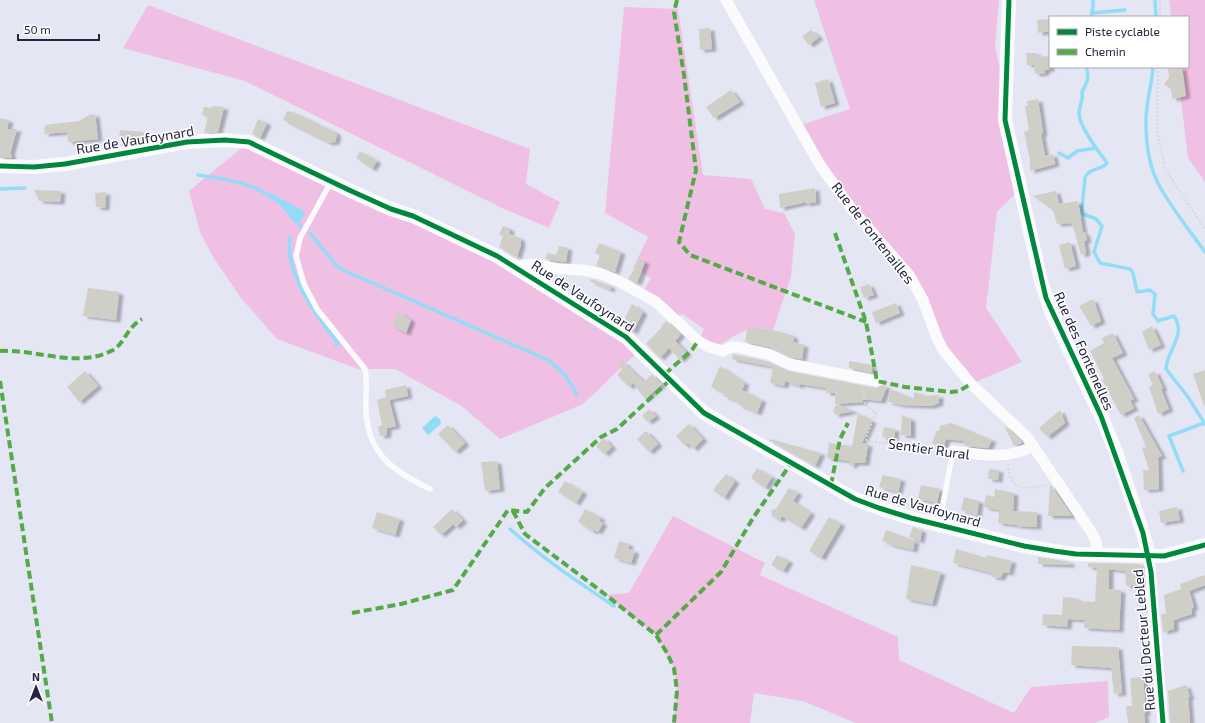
<svg xmlns="http://www.w3.org/2000/svg" width="1205" height="723" font-family="'Exo 2',sans-serif">
	<defs>
		<filter id="shadow"><feDropShadow dx="4.5" dy="2.5" stdDeviation="1" flood-color="#0004"/></filter>
	</defs>
	<rect width="100%" height="100%" fill="#e4e6f4"/>
	<g fill="#f0c0e4">
		<polygon points="814,0 999,0 995,46 1024,185 997,212 986,308 1022,362 971,384 937,338 923,300 874,237 797,126 850,109"/>
		<polygon points="1169,0 1205,0 1205,182 1188,158 1177,67 1188,67 1188,17 1171,17"/>
		<polygon points="148,5 530,149 526,184 560,202 549,228 502,208 245,81 123,48"/>
		<path d="M 624,7 L 678,9 L 703,175 L 751,179 L 765,209 L 784,213 L 795,234 L 791,277 L 773,330 C 748,325 739,332 719,346 L 700,338 L 704,329 L 682,314 L 675,318 L 642,293 L 651,278 L 633,268 L 648,237 L 605,213 Z"/>
		<polygon points="249,142 435,227 641,349 583,404 500,439 463,407 395,369 358,369 277,339 241,298 213,257 200,232 189,191"/>
		<polygon points="673,516 765,563 760,575 898,637 899,660 1014,713 1031,687 1108,681 1109,717 1095,723 855,723 803,701 754,693 750,723 673,723 677,691 674,668 656,635 606,595 629,593"/>
	</g>
	<g fill="#92dcf8">
		<polygon points="270,193 304,211 305,214 298,223 295,223 280,205 268,197"/>
		<polygon points="435,416 440,419 441,424 428,435 422,428"/>
	</g>
	<g fill="none" stroke-linecap="round" stroke-linejoin="round">
		<g stroke="#92dcf8" stroke-width="3.5">
			<polyline points="1155,0 1156,17"/>
			<polyline points="1092,13 1125,10"/>
			<polyline points="1091,17 1093,7 1093,0"/>
			<path d="M 1086,67 C 1090,78 1087,82 1082,92 C 1084,101 1079,105 1079,113 C 1079,127 1099,152 1107,163 C 1101,171 1089,167 1085,178 L 1082,209 L 1083,214 L 1096,219 L 1102,226 L 1094,252 L 1100,263 L 1130,269 L 1133,273 L 1137,292 L 1150,290 L 1155,294 L 1153,314 L 1158,321 L 1174,316 C 1187,336 1167,349 1166,369 L 1188,397 L 1205,424"/>
			<path d="M 1153,67 C 1152,86 1145,105 1146,124 C 1146,145 1150,169 1160,187 C 1173,210 1190,231 1205,252"/>
			<polyline points="1059,153 1068,158 1077,151 1096,148"/>
			<path d="M 198,175 C 224,179 250,182 271,197"/>
			<polyline points="0,189 25,188"/>
			<polyline points="297,219 301,227"/>
			<path d="M 310,233 L 335,264 L 343,270 L 548,360 C 561,369 570,380 577,395"/>
			<path d="M 290,238 C 284,272 317,318 338,343 L 336,345"/>
			<polyline points="1183,471 1169,436 1204,423"/>
			<path d="M 510,529 C 542,558 578,582 614,606"/>
		</g>
	</g>
	<g fill="#cfcfc7" filter="url(#shadow)">
		<polygon points="1050,19 1050,31 1038,33 1037,20"/>
		<polygon points="710,28 712,49 700,50 699,29"/>
		<polygon points="811,30 819,37 809,45 802,36"/>
		<polygon points="1026,53 1037,53 1037,57 1050,56 1050,69 1045,70 1045,73 1035,74 1034,65 1027,65"/>
		<polygon points="1182,67 1186,96 1172,99 1171,89 1164,84 1169,77 1168,68"/>
		<polygon points="828,79 835,103 821,107 815,83"/>
		<polygon points="731,90 740,102 714,118 706,107"/>
		<polygon points="1038,99 1043,133 1041,134 1045,156 1053,154 1055,164 1030,171 1030,160 1024,132 1029,130 1025,106 1028,106 1027,101"/>
		<polygon points="213,106 224,107 218,132 204,133 208,117 202,115 204,107 211,108"/>
		<polygon points="287,111 293,112 335,132 337,135 335,142 329,143 283,120"/>
		<polygon points="95,114 98,139 68,142 67,132 44,134 45,125 79,121 89,115"/>
		<polygon points="0,118 9,120 7,129 17,129 10,154 12,154 11,158 0,158"/>
		<polygon points="258,119 267,123 260,138 252,134"/>
		<polygon points="120,130 143,132 142,141 119,139"/>
		<polygon points="360,151 377,161 372,169 356,158"/>
		<polygon points="815,188 816,202 806,204 806,202 780,208 779,194"/>
		<polygon points="34,190 61,191 60,202 39,201"/>
		<polygon points="1056,191 1059,204 1078,201 1083,233 1085,232 1087,240 1084,241 1086,253 1081,255 1072,223 1057,224 1053,210 1033,196"/>
		<polygon points="106,192 105,208 96,207 95,193"/>
		<polygon points="503,226 510,229 509,234 520,238 521,244 517,257 499,247 503,236 499,235"/>
		<polygon points="1070,242 1076,266 1065,269 1059,245"/>
		<polygon points="599,243 621,252 615,272 596,266 600,255 595,253"/>
		<polygon points="559,246 568,248 566,262 545,259 547,253 556,255"/>
		<polygon points="640,259 645,262 637,283 628,279"/>
		<polygon points="591,279 611,286 610,290 590,281"/>
		<polygon points="869,284 874,295 864,298 860,287"/>
		<polygon points="88,288 119,292 116,320 83,316"/>
		<polygon points="1093,299 1101,321 1091,326 1079,306"/>
		<polygon points="896,303 900,313 876,323 872,312"/>
		<polygon points="632,304 643,312 633,332 622,324"/>
		<polygon points="398,312 411,320 406,333 392,326"/>
		<polygon points="666,321 681,334 675,341 687,353 680,360 669,348 660,358 646,344 662,327 661,326"/>
		<polygon points="1152,326 1161,345 1149,350 1142,332"/>
		<polygon points="753,328 768,329 789,334 794,337 793,342 804,345 802,359 791,357 770,347 745,342 747,329"/>
		<polygon points="1113,333 1123,353 1112,358 1134,399 1130,401 1134,408 1121,415 1102,380 1104,379 1090,351 1104,343 1102,338"/>
		<polygon points="733,354 766,361 788,371 876,388 882,385 887,386 881,401 863,399 863,402 835,404 835,393 826,393 826,388 800,384 799,386 785,381 784,386 770,383 773,367 732,359"/>
		<polygon points="849,361 872,365 871,372 873,373 849,368"/>
		<polygon points="623,362 644,382 652,374 662,384 645,399 633,383 629,387 617,375 622,369 619,365"/>
		<polygon points="720,366 745,383 742,390 762,400 757,413 737,404 738,401 723,396 724,393 711,387"/>
		<polygon points="1205,370 1205,405 1204,406 1193,374"/>
		<polygon points="85,371 98,386 79,402 67,387"/>
		<polygon points="1155,371 1163,388 1161,389 1169,409 1158,414 1149,387 1153,385 1148,375"/>
		<polygon points="406,385 408,396 389,400 396,426 387,428 387,435 380,436 378,427 382,425 377,400 386,397 385,390"/>
		<polygon points="890,389 914,399 914,392 927,396 939,395 939,403 931,406 902,405 888,402"/>
		<polygon points="837,404 854,411 835,415 833,410"/>
		<polygon points="649,409 656,416 648,422 642,416"/>
		<polygon points="1060,410 1065,423 1047,437 1039,428"/>
		<polygon points="858,413 872,421 862,443 868,444 865,463 854,463 852,466 849,465 850,461 827,458 829,443 852,446"/>
		<polygon points="902,415 911,419 911,436 901,435"/>
		<polygon points="1139,415 1162,456 1158,457 1159,489 1144,490 1143,470 1149,470 1142,448 1146,447 1134,418"/>
		<polygon points="951,423 992,440 988,448 965,446 964,441 946,439 944,446 932,444 936,431 939,431 940,426"/>
		<polygon points="689,424 703,439 693,449 688,443 685,446 676,436"/>
		<polygon points="448,425 465,443 455,452 438,434"/>
		<polygon points="1004,425 1020,440 1022,443 1014,446"/>
		<polygon points="884,427 895,429 894,439 882,437"/>
		<polygon points="646,431 658,444 649,452 637,439"/>
		<polygon points="604,438 612,447 604,454 596,446"/>
		<polygon points="770,439 821,453 815,466 769,440"/>
		<polygon points="497,461 500,489 485,491 481,462"/>
		<polygon points="757,468 772,477 765,488 751,478"/>
		<polygon points="989,469 999,470 998,480 988,479"/>
		<polygon points="726,474 735,481 724,498 713,490"/>
		<polygon points="883,475 901,479 898,492 879,487"/>
		<polygon points="565,481 583,492 576,503 558,492"/>
		<polygon points="1050,484 1072,516 1048,516"/>
		<polygon points="921,485 940,489 937,503 918,499"/>
		<polygon points="789,488 798,493 793,501 811,513 801,528 782,516 780,520 772,516 771,510 776,509"/>
		<polygon points="995,489 1014,493 1013,511 1037,512 1037,527 1017,526 1017,525 998,523 999,510 984,507 986,495 994,497"/>
		<polygon points="964,497 979,501 977,515 961,510"/>
		<polygon points="1177,507 1180,520 1161,523 1159,511"/>
		<polygon points="452,509 463,520 456,527 453,524 441,535 433,527"/>
		<polygon points="585,509 601,518 599,521 603,523 598,532 595,530 593,532 578,522"/>
		<polygon points="377,512 400,519 395,535 372,528"/>
		<polygon points="829,517 841,524 821,558 809,551"/>
		<polygon points="913,527 922,530 920,541 909,537"/>
		<polygon points="886,530 915,541 913,550 888,544 888,543 882,541"/>
		<polygon points="619,541 629,544 628,549 635,551 631,563 614,558"/>
		<polygon points="956,549 986,558 987,555 1012,561 1009,573 1004,572 1000,578 992,577 991,573 953,563"/>
		<polygon points="777,555 789,561 783,571 771,565"/>
		<polygon points="1038,557 1070,562 1070,565 1038,564"/>
		<polygon points="1088,563 1140,564 1143,567 1144,584 1126,586 1125,571 1109,569 1109,589 1121,590 1119,630 1084,628 1084,620 1068,619 1067,627 1042,625 1043,614 1062,615 1063,597 1077,598 1077,601 1095,602 1097,568 1088,567"/>
		<polygon points="911,565 941,572 932,604 906,599"/>
		<polygon points="1205,575 1205,585 1189,591 1194,607 1191,609 1192,614 1174,620 1174,629 1163,632 1161,615 1166,613 1164,595 1181,589 1180,584"/>
		<polygon points="1072,646 1118,647 1122,693 1114,694 1111,668 1071,665"/>
		<polygon points="1143,677 1146,713 1144,713 1145,723 1128,723 1126,706 1132,706 1130,678"/>
		<polygon points="1186,685 1190,697 1188,697 1190,723 1170,723 1168,691"/>
	</g>
	<g fill="none" stroke-linecap="round" stroke-linejoin="round">
		<g stroke="#d7d8dc" stroke-width="2" stroke-dasharray="2 2" stroke-linecap="butt">
			<polyline points="1160,0 1160,17"/>
			<polyline points="1158,67 1157,130 1165,169 1205,229"/>
			<polyline points="863,390 865,404 876,413 867,435 866,442 900,443 943,449"/>
			<path d="M 1008,464 C 1010,492 1024,489 1047,485"/>
		</g>
		<g stroke="#fbfbfd" stroke-width="5.5">
			<path d="M 331,182 L 300,238 L 296,256 L 304,284 L 317,309 L 365,369 C 368,383 365,397 366,412 C 369,456 394,471 430,489"/>
			<polyline points="939,525 953,451"/>
		</g>
		<g stroke="#fbfbfd" stroke-width="11">
			<polyline points="726,0 820,165 851,208 909,275 923,300 937,338 943,350 971,384 1027,437 1092,533 1096,542 1098,554"/>
			<polyline points="516,268 523,265 536,264 558,269 583,270 602,274 622,283 656,302 698,341 709,347 723,351 731,347 737,347 768,354 789,364 877,381"/>
			<path d="M 953,451 C 980,455 1008,460 1033,446"/>
			<polyline points="1149,556 1163,723"/>
		</g>
		<g stroke="#fbfbfd" stroke-width="14">
			<polyline points="1009,0 1005,120 1041,281 1052,314 1101,416 1116,452 1143,533 1149,556"/>
			<polyline points="0,166 34,167 65,164 187,142 225,140 249,142 349,190 391,209 413,216 497,256 626,337 704,413 855,499 879,508 911,518 1024,546 1054,551 1076,554 1164,556 1205,545"/>
		</g>
		<g stroke="#53aa46" stroke-width="4" stroke-dasharray="8 4" stroke-linecap="butt">
			<polyline points="677,0 674,12 684,75 696,170 679,242 690,255 866,322"/>
			<polyline points="835,233 866,322 877,381 905,387 951,392 959,391 971,384"/>
			<path d="M 0,351 C 37,349 78,369 113,350 C 125,343 127,327 142,319"/>
			<polyline points="665,374 692,350 698,341"/>
			<polyline points="0,381 52,723"/>
			<polyline points="831,485 840,439 848,423"/>
			<polyline points="513,511 525,534 606,595 656,635 667,653 674,668 677,691 674,723"/>
			<polyline points="352,613 401,604 453,590 508,510 527,512 545,488 601,437 617,429 670,380"/>
			<polyline points="656,635 721,572 753,518 792,462"/>
		</g>
		<g stroke="#fff" stroke-width="8">
			<g id="cycleway">
				<polyline points="1009,0 1005,120 1046,298 1101,416 1143,533 1151,572 1163,723"/>
				<polyline points="0,166 34,167 65,164 187,142 225,140 249,142 349,190 391,209 413,216 497,256 626,337 704,413 855,499 879,508 911,518 1024,546 1054,551 1076,554 1164,556 1205,545"/>
			</g>
		</g>
		<use href="#cycleway" stroke="#00873e" stroke-width="5"/>
	</g>
	<g text-anchor="middle" stroke-width="3" stroke-linejoin="round" paint-order="stroke">
		<g font-size="14" fill="#24243d" stroke="#fff">
			<text transform="translate(135 140) rotate(-9)" y="5">Rue de Vaufoynard</text>
			<text transform="translate(873 233) rotate(52)" y="5">Rue de Fontenailles</text>
			<text transform="translate(583 296) rotate(33)" y="5">Rue de Vaufoynard</text>
			<text transform="translate(1084 351) rotate(66)" y="5">Rue des Fontenelles</text>
			<text transform="translate(929 449) rotate(8)" y="5">Sentier Rural</text>
			<text transform="translate(923 506) rotate(16)" y="5">Rue de Vaufoynard</text>
			<text transform="translate(1144 640) rotate(-95)" y="5">Rue du Docteur Lebled</text>
		</g>
	</g>
	<rect x="1049" y="16" width="140" height="52" fill="#ffffff" stroke="#a7a7b1"/>
	<rect x="1057" y="29" width="20" height="6" fill="#00873e" stroke="#a7a7b1"/>
	<text x="1085" y="36" font-size="12" fill="#24243d">Piste cyclable</text>
	<rect x="1057" y="49" width="20" height="6" fill="#53aa46" stroke="#a7a7b1"/>
	<text x="1085" y="56" font-size="12" fill="#24243d">Chemin</text>
	<g transform="translate(36 687)" stroke="#ffffff" stroke-width="3" paint-order="stroke">
	<path d="M0-3L7 15L0 10L-7 15Z" fill="#24243d"/>
	<text y="-6" font-size="11" font-weight="bold" text-anchor="middle" fill="#24243d">N</text>
	</g>
	<path d="M18 34v6h81v-6" fill="none" stroke="#24243d" stroke-width="2"/>
	<text x="24" y="34" font-size="12" fill="#24243d" stroke="#ffffff" stroke-width="3" paint-order="stroke">50 m</text>
</svg>
